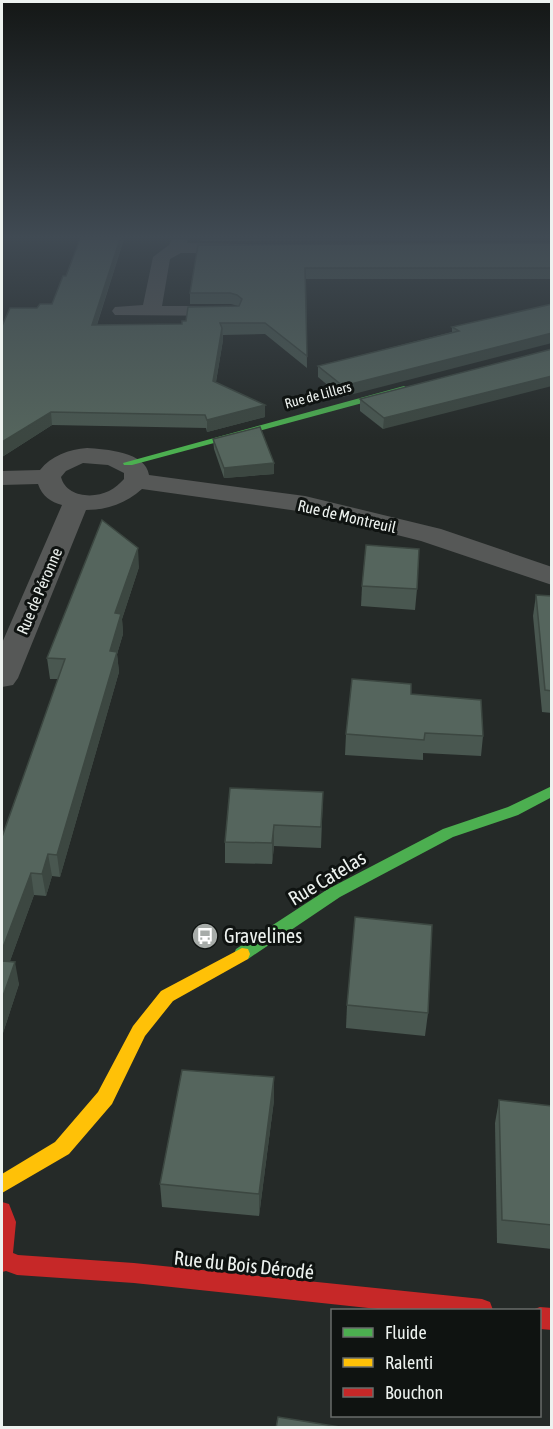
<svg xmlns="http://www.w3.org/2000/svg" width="553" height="1429" font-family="'Asap Condensed',sans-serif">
	<rect width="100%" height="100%" fill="#252a28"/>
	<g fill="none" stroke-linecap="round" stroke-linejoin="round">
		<g fill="#565857" fill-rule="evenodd">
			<polygon points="172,239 188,239 187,243 247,244 250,248 247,252 241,253 181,253 170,259 162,306 230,306 237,308 240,312 237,316 115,315 112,311 115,307 143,305 153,257 169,245"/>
			<path d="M 87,448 C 105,449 146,452 149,475 L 305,496 L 441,529 L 552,567 L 552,585 L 421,541 L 305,512 L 142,489 C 126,503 108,510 86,510 L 18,678 L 13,685 L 2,687 L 2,643 L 62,505 C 51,502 42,496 38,484 L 2,485 L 2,471 L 40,470 C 51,456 69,449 87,448 ZM 83,463 L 108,465 L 124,473 L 124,479 C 120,483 115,488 109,491 C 93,499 66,497 61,477 L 66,471 Z"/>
		</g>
		<g fill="#4caf50" fill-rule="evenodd">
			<polygon points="404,386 409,389 407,391 132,465 124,465 123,463"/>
			<polygon points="552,786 552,797 518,815 453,837 340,897 248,959 242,960 236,959 234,954 236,949 328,889 443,829 508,807"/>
		</g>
		<polygon fill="#ffc107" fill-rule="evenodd" points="242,948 248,949 250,954 248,959 173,1001 145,1036 112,1104 69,1154 2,1193 2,1174 55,1142 98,1092 133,1026 161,991"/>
		<g fill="#c62828" fill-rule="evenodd">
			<polygon points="2,1202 9,1204 16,1222 13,1253 18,1255 134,1263 482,1299 490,1302 493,1310 387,1310 134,1283 17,1275 6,1271 2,1272"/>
			<polygon points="540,1307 552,1308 552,1330 540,1329 540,1310 532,1310"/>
		</g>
	</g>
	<g fill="#495750">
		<polygon points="80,239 124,239 97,325 182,324 186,321 238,306 231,304 190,304 190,293 198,245 552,243 552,279 306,279 307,368 265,334 223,335 223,340 216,382 265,417 207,432 206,428 52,425 2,457 2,326 37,308 52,304 66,276"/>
		<polygon points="200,239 552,239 200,241"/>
		<polygon points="552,304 342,397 318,377 318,366 452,332 452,327"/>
		<polygon points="552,349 383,429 360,411 360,399"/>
		<polygon points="213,439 274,474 224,478 214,449"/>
		<polygon points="139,567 122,619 123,634 117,654 119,672 60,877 52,876 46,896 34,895 10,961 19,984 2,1036 2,837 58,679 50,679 47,658"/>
		<polygon points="362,586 417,589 415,610 361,606"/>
		<polygon points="536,595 552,596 552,713 542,712 533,616"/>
		<polygon points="411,694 483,736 481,756 423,753 423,760 345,755 346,734"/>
		<polygon points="323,792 321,848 274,846 272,864 225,863 225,842"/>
		<polygon points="347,1005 428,1013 425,1036 346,1028"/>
		<polygon points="274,1077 274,1100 259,1216 162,1207 160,1184"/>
		<polygon points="499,1100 552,1106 552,1249 497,1243 495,1123"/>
	</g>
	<g fill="#3c4741">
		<polygon points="120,239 124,239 93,336 92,325"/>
		<polygon points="222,328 223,340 214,393 213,381"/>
		<polygon points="552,333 552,343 342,397 343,386"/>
		<polygon points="552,376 552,386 383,429 384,418"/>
		<polygon points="265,405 265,417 207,432 207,420"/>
		<polygon points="51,412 52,425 2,457 2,442"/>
		<polygon points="274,463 274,474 224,478 224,468"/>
		<polygon points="2,523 3,535 2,538"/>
		<polygon points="138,548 139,567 122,619 123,634 117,654 119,672 60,877 57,855 110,651 115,613"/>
		<polygon points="274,825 274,846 272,864 272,843"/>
		<polygon points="48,854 52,876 46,896 42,874"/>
		<polygon points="31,873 34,895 2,983 2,950"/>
		<polygon points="15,962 19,984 2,1036 2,999"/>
		<polygon points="274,1077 274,1100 259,1216 259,1194"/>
	</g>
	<g fill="#55655d" stroke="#3c4741" stroke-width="1.5">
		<polygon points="80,239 120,239 92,325 182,324 182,321 186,321 188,307 239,306 242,299 237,295 230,293 190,293 198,245 552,243 552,268 305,268 307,356 265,323 220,323 222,328 213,381 265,405 207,420 205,415 51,412 2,442 2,326 10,308 37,308 40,304 52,304 63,276 66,276"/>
		<polygon points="552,304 552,333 343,386 318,366 459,331 452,327"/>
		<polygon points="552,349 552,376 384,418 360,399"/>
		<polygon points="260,427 274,463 224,468 213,439"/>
		<polygon points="102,520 138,548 115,613 121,614 110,651 117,652 57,855 48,854 42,874 31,873 2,950 2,837 65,659 47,658"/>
		<polygon points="366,545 419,549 417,589 362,586"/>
		<polygon points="536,595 552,596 552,691 545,690"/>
		<polygon points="352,679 411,684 411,694 481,700 483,736 425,733 424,740 346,734"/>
		<polygon points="230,788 323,792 321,827 274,825 272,843 225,842"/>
		<polygon points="355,917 432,925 428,1013 347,1005"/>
		<polygon points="2,961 15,962 2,999"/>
		<polygon points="182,1070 274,1077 259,1194 160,1184"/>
		<polygon points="499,1100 552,1106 552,1225 502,1220"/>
		<polygon points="278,1417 346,1428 276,1428"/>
	</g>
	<linearGradient id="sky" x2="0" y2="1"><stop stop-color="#141716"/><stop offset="0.54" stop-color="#404a53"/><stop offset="1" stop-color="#404a53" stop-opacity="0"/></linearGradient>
	<rect width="553" height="439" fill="url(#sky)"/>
	<defs>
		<g id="bus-disc" transform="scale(1.35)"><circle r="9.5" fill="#a7aca9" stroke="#0f1311"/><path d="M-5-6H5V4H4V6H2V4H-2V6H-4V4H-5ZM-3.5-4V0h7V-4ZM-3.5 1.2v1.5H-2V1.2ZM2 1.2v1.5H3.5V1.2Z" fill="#fff"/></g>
	</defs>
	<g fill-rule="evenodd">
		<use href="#bus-disc" x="205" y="936"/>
	</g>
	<g text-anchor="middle" stroke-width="6" stroke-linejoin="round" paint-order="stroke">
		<g font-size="14" fill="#edf2ef" stroke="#0f1311">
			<text transform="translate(318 395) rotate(-15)" y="5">Rue de Lillers</text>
		</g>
		<g font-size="16" fill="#edf2ef" stroke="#0f1311">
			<text transform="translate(347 516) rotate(13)" y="6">Rue de Montreuil</text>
			<text transform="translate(39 591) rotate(-67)" y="6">Rue de Péronne</text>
		</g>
		<g font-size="20" fill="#edf2ef" stroke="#0f1311">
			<text transform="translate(327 878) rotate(-31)" y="7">Rue Catelas</text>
			<text transform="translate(244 1265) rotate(6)" y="7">Rue du Bois Dérodé</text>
		</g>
		<g font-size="20" fill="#edf2ef" stroke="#0f1311" text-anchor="start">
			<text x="224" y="943">Gravelines</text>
		</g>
	</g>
	<rect width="553" height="1429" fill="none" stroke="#edf2ef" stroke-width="6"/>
	<rect x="331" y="1309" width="210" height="108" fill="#0f1311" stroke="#686c6a" stroke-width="1.5"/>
	<rect x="343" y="1328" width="30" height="9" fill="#4caf50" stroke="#686c6a" stroke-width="1.5"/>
	<text x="385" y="1339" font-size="18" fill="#edf2ef">Fluide</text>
	<rect x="343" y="1358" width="30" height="9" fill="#ffc107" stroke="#686c6a" stroke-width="1.5"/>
	<text x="385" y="1369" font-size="18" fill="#edf2ef">Ralenti</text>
	<rect x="343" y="1388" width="30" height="9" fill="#c62828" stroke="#686c6a" stroke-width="1.5"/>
	<text x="385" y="1399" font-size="18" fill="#edf2ef">Bouchon</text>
</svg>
